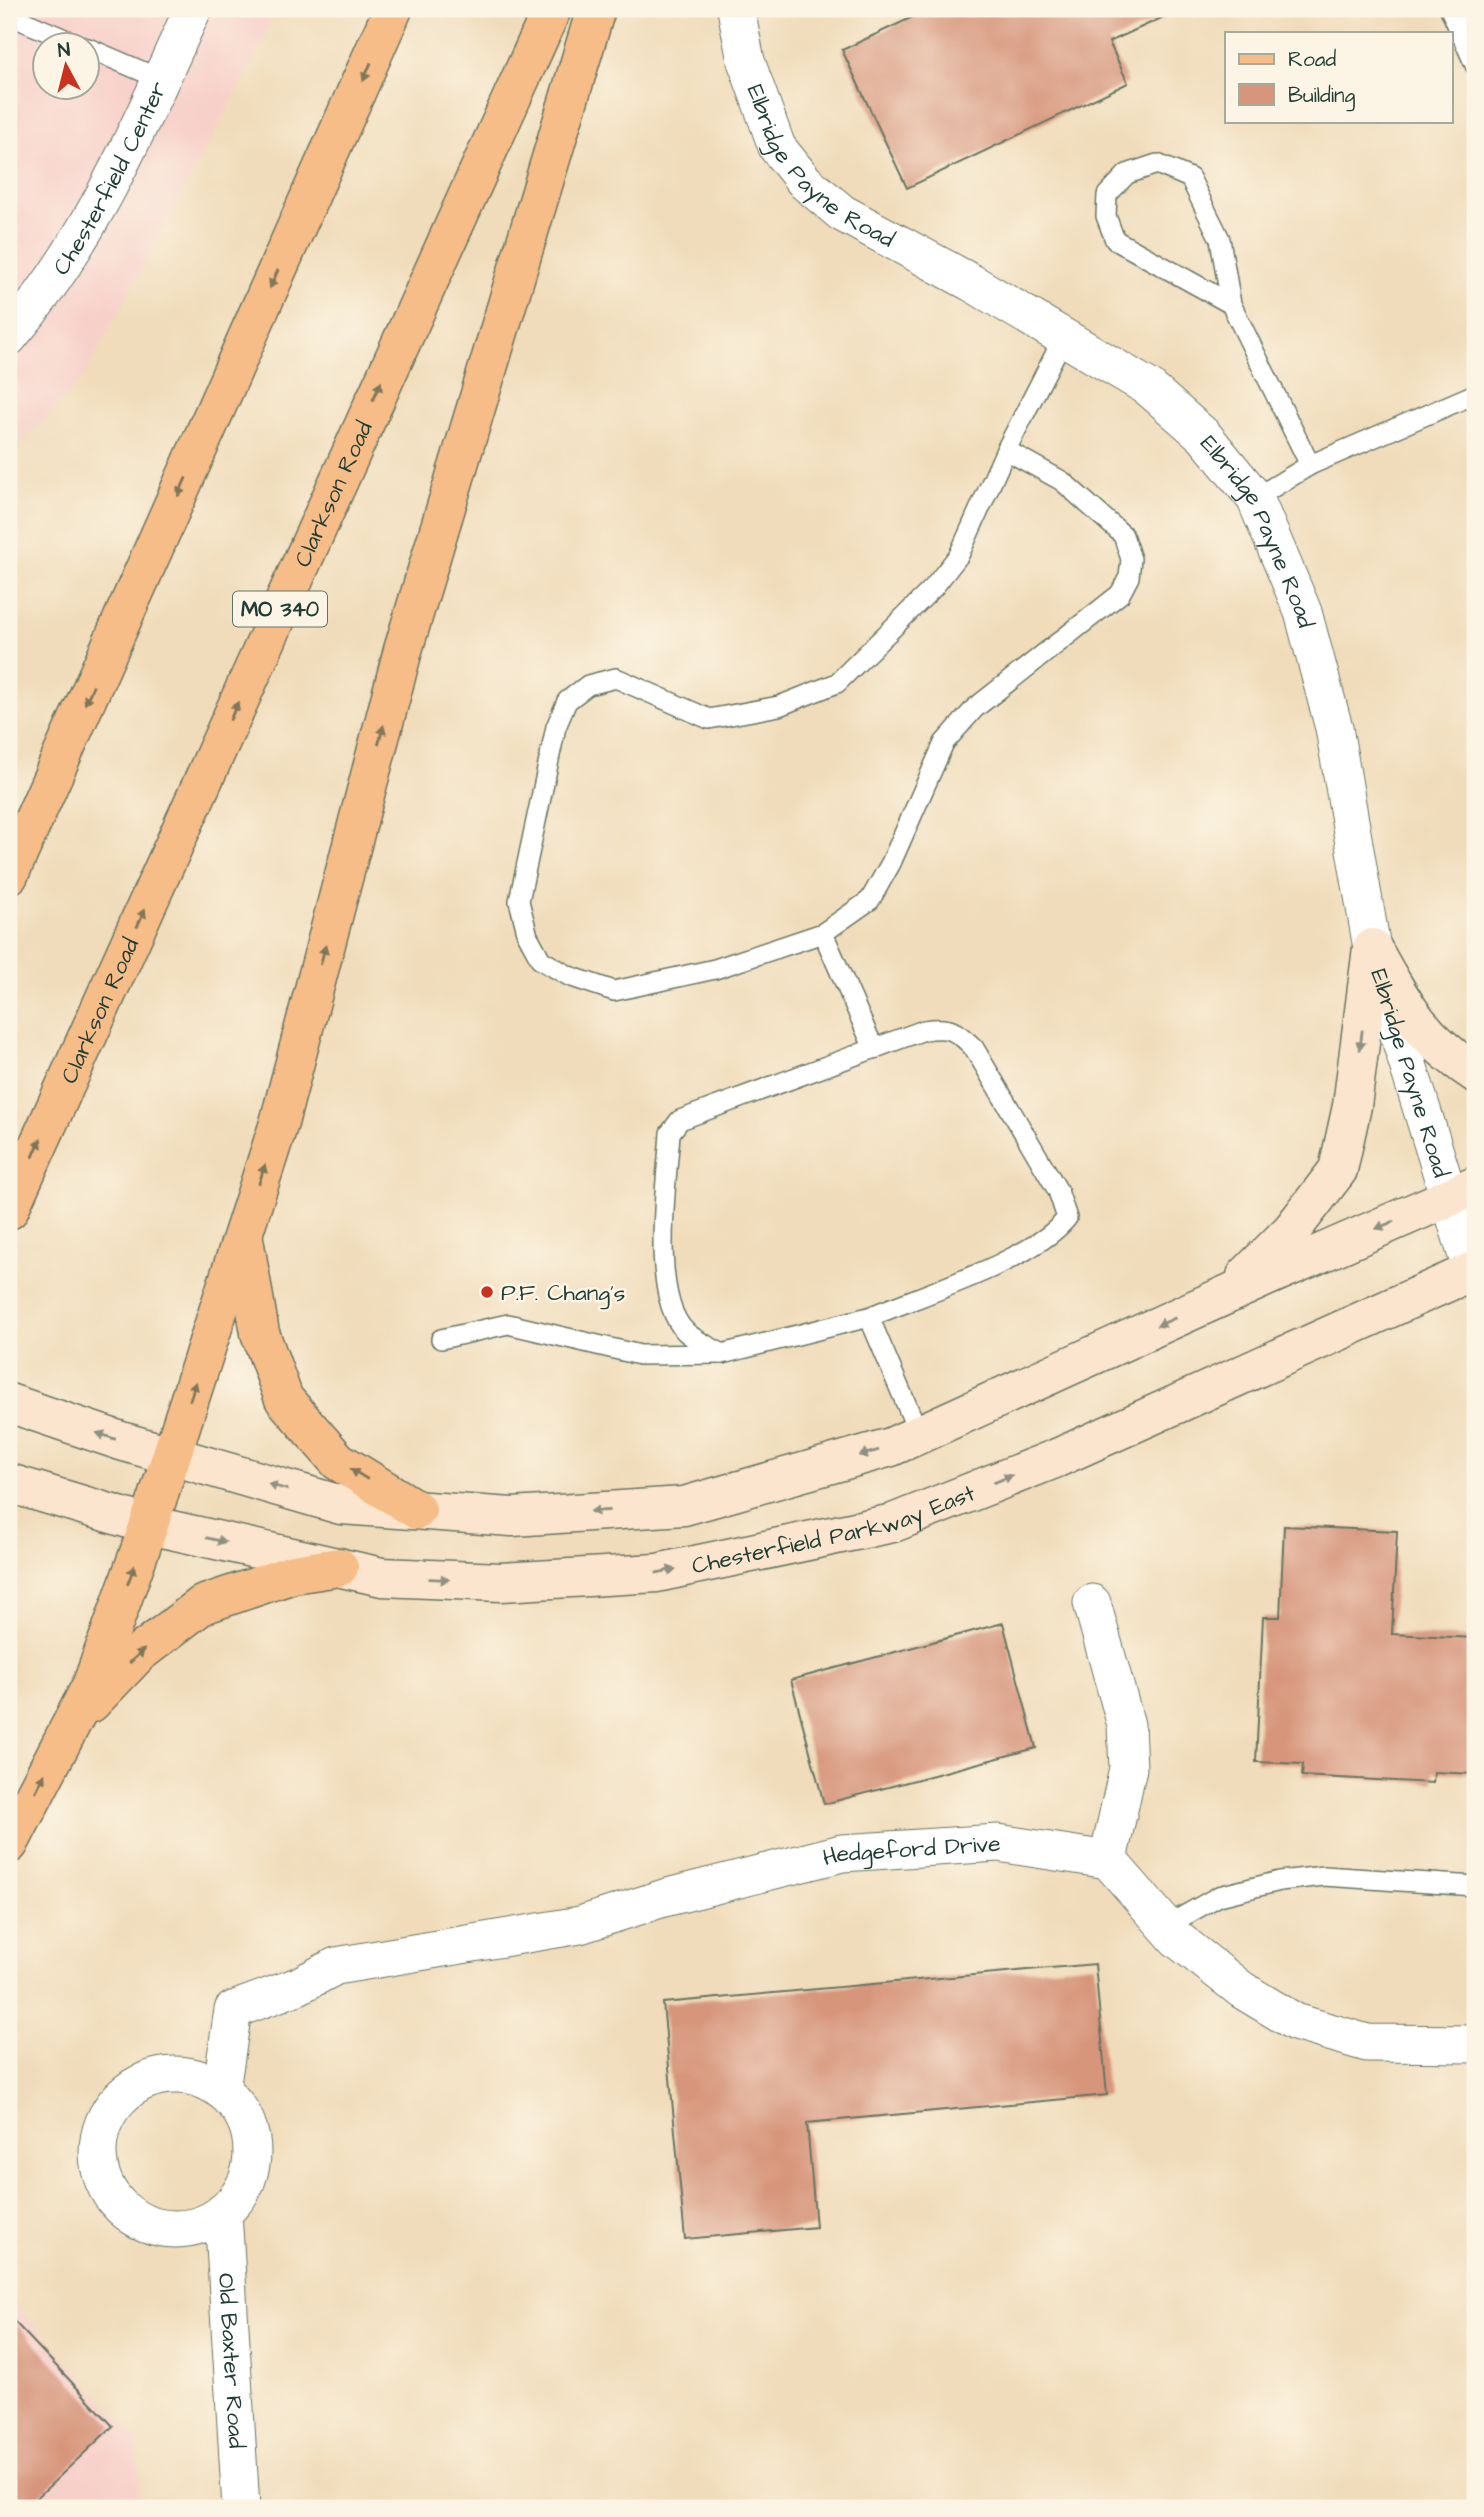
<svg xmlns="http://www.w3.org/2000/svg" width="1484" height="2517" font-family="'Architects Daughter',sans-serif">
	<rect width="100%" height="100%" fill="#fcf5e5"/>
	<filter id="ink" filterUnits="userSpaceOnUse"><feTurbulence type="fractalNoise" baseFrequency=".0143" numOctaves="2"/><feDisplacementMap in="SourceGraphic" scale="14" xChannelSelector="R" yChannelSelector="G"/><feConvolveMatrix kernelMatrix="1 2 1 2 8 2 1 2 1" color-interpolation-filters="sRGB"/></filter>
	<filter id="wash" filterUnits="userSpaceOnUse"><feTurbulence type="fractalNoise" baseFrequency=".00686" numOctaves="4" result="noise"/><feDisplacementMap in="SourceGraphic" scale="28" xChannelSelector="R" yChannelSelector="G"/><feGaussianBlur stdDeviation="1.57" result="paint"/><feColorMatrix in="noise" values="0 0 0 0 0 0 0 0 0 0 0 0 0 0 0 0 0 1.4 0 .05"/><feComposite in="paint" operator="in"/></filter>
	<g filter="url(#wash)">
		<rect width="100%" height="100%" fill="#f0dcba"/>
		<g fill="#f7d0ca" fill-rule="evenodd">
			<path d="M 9,9 L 276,9 L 254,59 L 83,378 L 9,455 ZM 46,46 L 88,46 L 88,88 L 46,88 Z"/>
			<polygon points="9,2297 137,2438 139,2508 9,2508"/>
		</g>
		<g id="blocks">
			<g fill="#d7957b">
				<polygon points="930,9 1181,9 1109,42 1128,83 907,188 842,50"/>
				<polygon points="1284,1526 1397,1531 1392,1634 1475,1638 1475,1774 1434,1772 1433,1783 1302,1776 1303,1764 1256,1762 1263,1617 1280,1617"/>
				<polygon points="1003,1623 1036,1748 824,1804 791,1680"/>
				<polygon points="1095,1964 1107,2095 807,2123 816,2227 685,2239 663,2003"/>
				<polygon points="9,2316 113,2426 26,2508 9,2508"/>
			</g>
		</g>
	</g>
	<g filter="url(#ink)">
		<use href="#blocks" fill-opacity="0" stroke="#687563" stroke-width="2"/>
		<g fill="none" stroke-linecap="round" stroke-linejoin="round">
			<g stroke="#687563" stroke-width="22">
				<g id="lane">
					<polyline points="1450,9 1475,65"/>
					<polyline points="9,15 81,46"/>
					<polyline points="88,48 160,79"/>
					<polyline points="1231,304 1115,240 1106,216 1107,195 1127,174 1157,164 1190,178 1220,239 1231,304 1310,465"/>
					<polyline points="1255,498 1310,465 1475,394"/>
					<polyline points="823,933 715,969 614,991 569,976 541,960 528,936 519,901 556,727 567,701 588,685 616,678 709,719 779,706 837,683 933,588 959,555 1006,450"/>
					<polyline points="874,1049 823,933 870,900 891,863 944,743 975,708 1120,594 1129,577 1131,559 1123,535 1062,481 1006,450 1064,337"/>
					<path d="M 869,1317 C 921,1295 1034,1260 1067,1218 L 1058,1191 L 974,1048 C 956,1030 949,1026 924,1030 L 680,1120 L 670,1133 C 667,1181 649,1297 686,1332 C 696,1341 711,1347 722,1354 L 869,1317 L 919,1434"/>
					<polyline points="441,1339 508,1324 640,1355 722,1354"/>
					<polyline points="1166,1926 1219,1896 1280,1881 1324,1876 1475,1886"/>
				</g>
			</g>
			<g stroke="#687563" stroke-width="39">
				<g id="street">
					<path id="s1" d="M 736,9 L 746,61 L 777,147 L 805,182 L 842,213 L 972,283 L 1148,387 L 1204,436 L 1255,498 L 1303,612 L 1334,728 L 1372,948 L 1472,1272"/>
					<path id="s2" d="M 9,337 C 92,240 140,124 193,9"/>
					<polyline points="1092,1603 1126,1725 1128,1768 1108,1860"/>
					<circle cx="175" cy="2152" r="77"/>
					<path id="s3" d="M 221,2090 L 233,2010 L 298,1986 L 336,1966 L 580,1925 L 664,1898 L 842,1853 L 998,1843 L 1108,1860 L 1177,1939 L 1242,1990 L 1295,2022 L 1367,2043 L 1475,2044"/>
					<path id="s4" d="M 223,2212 L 241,2508"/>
				</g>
			</g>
			<g stroke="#687563" stroke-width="41">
				<g id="secondary">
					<path d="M 1372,948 C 1405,1006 1418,1035 1475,1073"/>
					<polyline points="1246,1276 1291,1231 1338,1170 1352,1106 1372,948"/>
					<polyline points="9,1403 121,1441 341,1505 512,1517 684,1506 891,1447 1266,1277 1475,1186"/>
					<path id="s5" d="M 9,1483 L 149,1525 L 382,1577 L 501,1582 L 657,1573 L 893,1523 L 1057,1458 L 1475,1270"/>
				</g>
			</g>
			<g stroke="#687563" stroke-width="41">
				<g id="primary">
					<polyline points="9,875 393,9"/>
					<path id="s6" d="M 9,1210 L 552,9"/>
					<polyline points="244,1239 260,1333 284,1399 338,1461 417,1510"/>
					<polyline points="91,1703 138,1654 202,1605 293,1574 339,1567"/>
					<polyline points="9,1844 92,1684 149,1525 279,1123 403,650 596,9"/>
				</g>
			</g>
			<use href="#lane" stroke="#fff" stroke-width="19"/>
			<use href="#street" stroke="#fff" stroke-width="37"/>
			<use href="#secondary" stroke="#fce5cf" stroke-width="38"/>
			<use href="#primary" stroke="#f7bd88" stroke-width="38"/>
		</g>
		<defs><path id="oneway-solid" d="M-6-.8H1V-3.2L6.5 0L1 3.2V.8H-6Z" transform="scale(1.75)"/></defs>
		<g fill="#80775a">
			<use href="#oneway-solid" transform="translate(367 72) rotate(113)"/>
			<use href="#oneway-solid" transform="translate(274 279) rotate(114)"/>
			<use href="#oneway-solid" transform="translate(377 391) rotate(-65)"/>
			<use href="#oneway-solid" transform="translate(182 487) rotate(114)"/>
			<use href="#oneway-solid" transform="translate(89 695) rotate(114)"/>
			<use href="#oneway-solid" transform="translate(234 711) rotate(-66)"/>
			<use href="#oneway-solid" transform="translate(381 735) rotate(-75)"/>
			<use href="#oneway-solid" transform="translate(141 918) rotate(-66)"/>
			<use href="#oneway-solid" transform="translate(323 955) rotate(-75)"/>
			<use href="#oneway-solid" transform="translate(37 1148) rotate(-66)"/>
			<use href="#oneway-solid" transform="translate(262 1174) rotate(-72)"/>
			<use href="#oneway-solid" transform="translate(193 1391) rotate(-72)"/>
			<use href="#oneway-solid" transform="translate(359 1474) rotate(-148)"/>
			<use href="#oneway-solid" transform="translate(131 1575) rotate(-70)"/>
			<use href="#oneway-solid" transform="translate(137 1656) rotate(-43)"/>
			<use href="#oneway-solid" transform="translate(40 1783) rotate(-63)"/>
		</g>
		<g fill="#8e9182">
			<use href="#oneway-solid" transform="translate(1361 1040) rotate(97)"/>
			<use href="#oneway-solid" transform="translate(1385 1225) rotate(157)"/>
			<use href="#oneway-solid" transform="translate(1166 1322) rotate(156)"/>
			<use href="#oneway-solid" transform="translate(106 1436) rotate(-161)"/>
			<use href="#oneway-solid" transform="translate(869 1453) rotate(164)"/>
			<use href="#oneway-solid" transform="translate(1003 1479) rotate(-22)"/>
			<use href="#oneway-solid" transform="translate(278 1487) rotate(-164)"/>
			<use href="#oneway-solid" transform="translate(600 1511) rotate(176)"/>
			<use href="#oneway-solid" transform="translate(216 1540) rotate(13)"/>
			<use href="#oneway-solid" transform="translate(666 1571) rotate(-11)"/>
			<use href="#oneway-solid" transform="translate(439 1579) rotate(2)"/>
		</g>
	</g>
	<circle fill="#c8321e" stroke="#fcf5e5" stroke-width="2.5" cx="487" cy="1292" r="7"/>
	<g text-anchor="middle" stroke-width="5" stroke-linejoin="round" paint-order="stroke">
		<rect fill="#fcf5e5" stroke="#617469" stroke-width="2" x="233" y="591.5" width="94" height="35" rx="5"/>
		<g font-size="21" font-weight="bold" fill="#1f3d34">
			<text x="280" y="616">MO 340</text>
		</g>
		<g font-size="23" fill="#1f3d34" stroke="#fcf5e5">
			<text dy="8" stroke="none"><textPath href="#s1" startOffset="187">Elbridge Payne Road</textPath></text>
			<text dy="8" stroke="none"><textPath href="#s2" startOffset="189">Chesterfield Center</textPath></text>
			<text dy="8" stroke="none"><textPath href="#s6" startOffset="786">Clarkson Road</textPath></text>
			<text dy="8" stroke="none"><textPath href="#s1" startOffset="775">Elbridge Payne Road</textPath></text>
			<text dy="8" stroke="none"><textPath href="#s6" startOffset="219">Clarkson Road</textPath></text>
			<text dy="8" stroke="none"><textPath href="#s1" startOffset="1342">Elbridge Payne Road</textPath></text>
			<text dy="8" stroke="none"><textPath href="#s5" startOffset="842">Chesterfield Parkway East</textPath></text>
			<text dy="8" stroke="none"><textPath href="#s3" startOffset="782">Hedgeford Drive</textPath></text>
			<text dy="8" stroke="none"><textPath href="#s4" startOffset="149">Old Baxter Road</textPath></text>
		</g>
		<g font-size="23" fill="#1f3d34" stroke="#fcf5e5" text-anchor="start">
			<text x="501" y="1300">P.F. Chang's</text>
		</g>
	</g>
	<rect width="1484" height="2517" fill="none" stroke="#fcf5e5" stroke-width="35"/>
	<rect x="1225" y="32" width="228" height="91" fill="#fcf5e5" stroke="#a4ab9e" stroke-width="2"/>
	<rect x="1239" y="54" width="35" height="10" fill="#f7bd88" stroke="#a4ab9e" stroke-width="2"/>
	<text x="1288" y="66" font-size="21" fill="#1f3d34">Road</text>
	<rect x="1239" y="84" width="35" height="21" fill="#d7957b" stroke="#a4ab9e" stroke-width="2"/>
	<text x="1288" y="102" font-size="21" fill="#1f3d34">Building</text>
	<g transform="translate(66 66) rotate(353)"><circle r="33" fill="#fcf5e5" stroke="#a4ab9e" stroke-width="2"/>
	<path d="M0-5L12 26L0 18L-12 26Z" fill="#c8321e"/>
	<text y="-10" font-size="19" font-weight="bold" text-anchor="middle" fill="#1f3d34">N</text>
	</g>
</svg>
